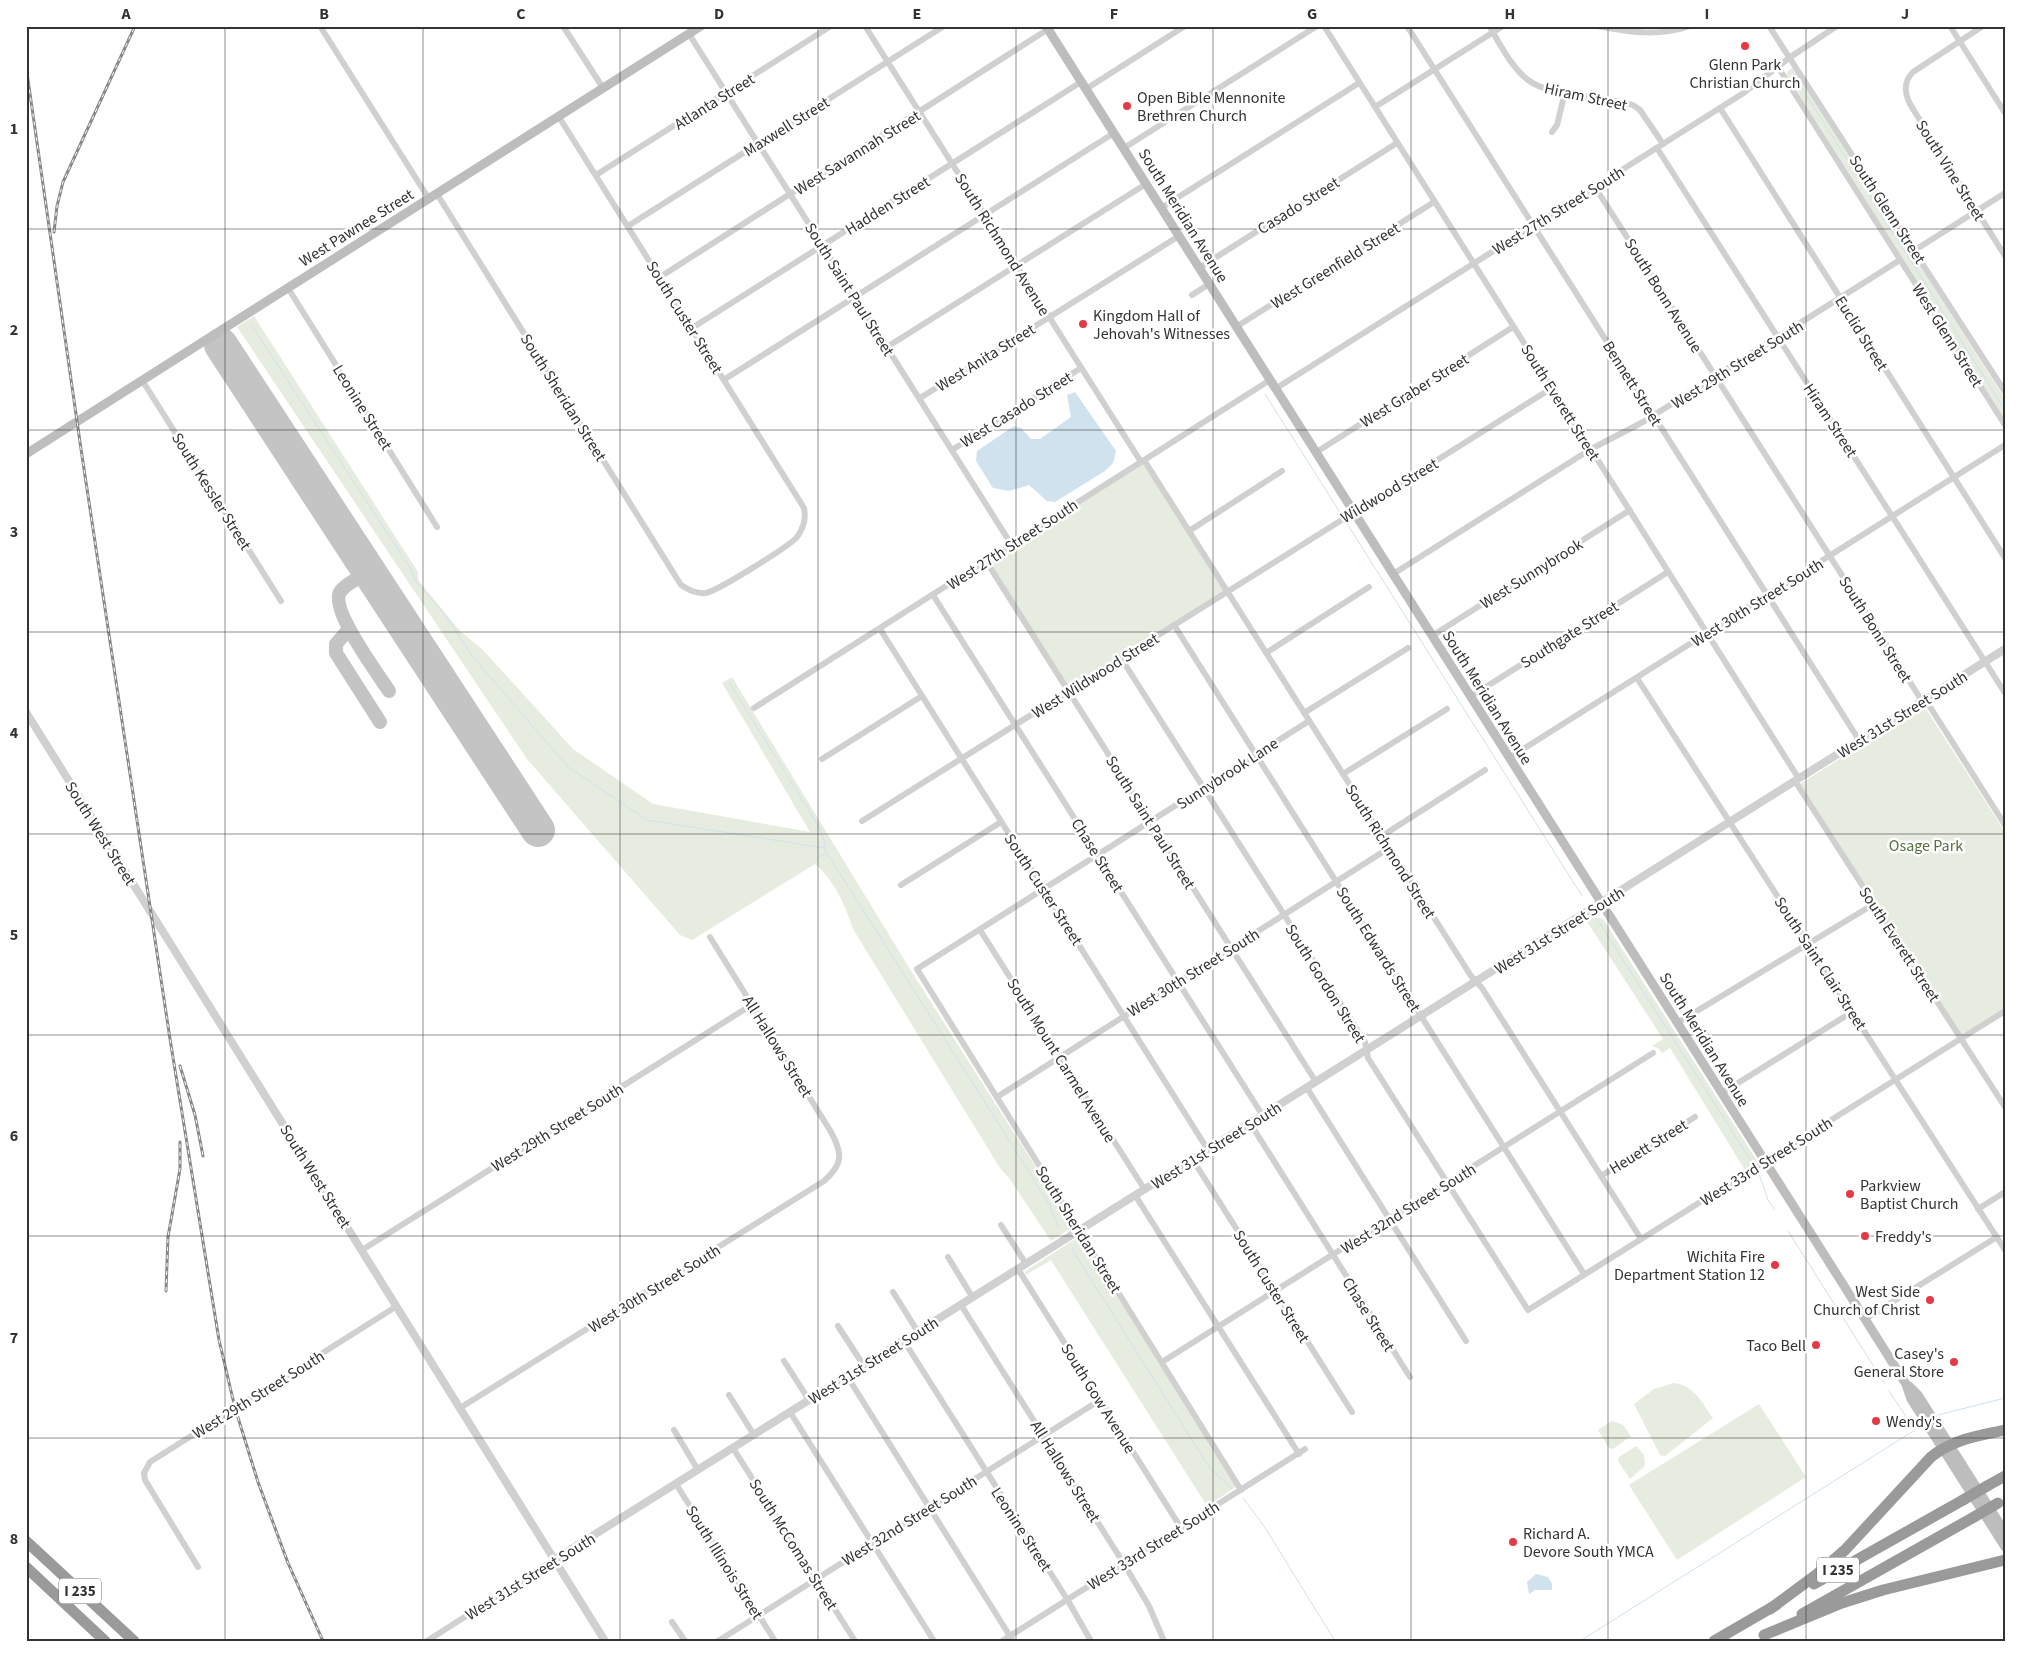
<svg xmlns="http://www.w3.org/2000/svg" width="2031" height="1667" font-family="'Source Sans 3',sans-serif">
	<rect width="100%" height="100%" fill="#fff"/>
	<g fill="#e6ecdf">
		<polygon points="1792,68 1795,69 2005,399 2005,420 1787,75 1787,72"/>
		<path d="M 254,316 L 418,572 L 418,580 L 460,631 L 483,650 L 573,749 L 653,804 L 810,832 L 722,683 L 732,677 L 911,971 L 1070,1221 L 1072,1225 L 1070,1229 L 1051,1241 L 1009,1178 L 1000,1168 L 853,929 C 845,905 835,881 815,864 L 692,940 L 680,935 L 527,759 L 237,327 Z"/>
		<polygon points="1144,460 1227,591 1068,691 986,561"/>
		<polygon points="1924,706 2005,832 2005,1008 1961,1035 1800,784"/>
		<polygon points="1592,916 1603,919 1756,1159 1755,1164 1745,1170 1670,1048 1662,1053 1659,1049 1652,1046 1663,1039 1586,920"/>
		<polygon points="1075,1239 1080,1239 1083,1242 1235,1484 1236,1487 1207,1506 1051,1260 1026,1275 1025,1273 1027,1270"/>
		<path d="M 1674,1383 C 1695,1386 1702,1403 1713,1418 L 1665,1456 L 1660,1455 L 1634,1404 L 1654,1389 Z"/>
		<polygon points="1759,1404 1806,1477 1677,1560 1629,1485"/>
		<polygon points="1612,1421 1623,1425 1631,1436 1613,1449 1609,1448 1598,1430"/>
		<polygon points="1636,1446 1644,1455 1645,1466 1630,1479 1618,1461 1619,1457"/>
	</g>
	<g fill="#cfe2ee">
		<polygon points="1075,392 1116,451 1113,463 1105,471 1055,502 1047,501 1029,485 1009,491 993,488 976,461 977,451 1014,426 1021,428 1031,439 1040,439 1071,417 1067,395"/>
		<polygon points="1536,1574 1548,1577 1552,1584 1552,1590 1535,1590 1529,1594 1527,1582"/>
	</g>
	<g fill="none" stroke-linecap="round" stroke-linejoin="round">
		<g stroke="#cfe2ee" stroke-width="1">
			<polyline points="1793,74 2005,410"/>
			<polyline points="252,326 412,571 415,580 446,616 473,657 568,767 647,820 825,848"/>
			<polyline points="1265,394 1341,514"/>
			<polyline points="1346,522 1582,896"/>
			<polyline points="729,682 819,827 825,843 825,850 1007,1137 1050,1206 1058,1226"/>
			<polyline points="816,859 826,853"/>
			<polyline points="1599,922 1753,1164"/>
			<polyline points="1759,1174 1768,1200 1774,1209"/>
			<polyline points="1788,1231 1885,1384"/>
			<polyline points="1072,1249 1209,1467 1231,1488"/>
			<polyline points="1938,1415 2005,1398"/>
			<polyline points="1243,1498 1264,1526 1335,1641"/>
			<polyline points="1580,1641 1915,1430 1889,1391"/>
		</g>
		<g stroke="#c4c4c4" stroke-width="14">
			<path d="M 369,572 C 361,577 346,583 340,592 C 330,610 378,674 389,691"/>
			<polyline points="349,629 336,644 336,653 380,722"/>
		</g>
		<polyline stroke="#c4c4c4" stroke-width="34" points="221,345 538,830"/>
		<g stroke="#d0d0d0" stroke-width="6">
			<polyline points="320,26 429,199"/>
			<polyline points="563,26 603,88"/>
			<polyline points="865,26 1141,462"/>
			<polyline points="1324,26 1799,779"/>
			<polyline points="1407,26 1859,740"/>
			<path d="M 1489,26 C 1500,44 1511,67 1528,80 C 1552,98 1603,95 1633,105 L 1640,110 L 1663,144"/>
			<path d="M 1597,26 C 1629,32 1658,37 1690,26"/>
			<polyline points="1769,26 2005,392"/>
			<polyline points="1950,26 2005,113"/>
			<path d="M 1983,26 L 1913,72 C 1902,83 1905,97 1913,109 L 2005,256"/>
			<polyline points="689,34 1011,544"/>
			<polyline points="1778,67 2005,425"/>
			<polyline points="1086,89 1185,26"/>
			<polyline points="1375,107 1503,26"/>
			<polyline points="1720,108 2005,558"/>
			<polyline points="1552,132 1557,125 1565,92"/>
			<polyline points="1124,148 1317,26"/>
			<polyline points="1657,148 2005,693"/>
			<polyline points="596,175 831,26"/>
			<polyline points="1595,187 1922,701"/>
			<path d="M 437,194 L 681,585 C 689,590 696,594 706,593 C 717,591 790,546 797,537 C 804,527 806,519 804,508 L 559,117"/>
			<polyline points="1161,208 1359,83"/>
			<polyline points="628,226 944,26"/>
			<polyline points="1915,250 2005,193"/>
			<polyline points="1199,268 1397,143"/>
			<polyline points="660,277 1053,26"/>
			<polyline points="288,288 437,527"/>
			<polyline points="1192,295 1209,284"/>
			<polyline points="1236,327 1434,202"/>
			<polyline points="692,328 1081,82"/>
			<polyline points="887,347 1146,184"/>
			<polyline points="725,379 1114,133"/>
			<polyline points="142,380 281,601"/>
			<polyline points="1275,389 1742,94 1789,58 1837,26"/>
			<polyline points="920,398 1179,236"/>
			<polyline points="952,450 1081,368"/>
			<polyline points="1315,453 1513,327"/>
			<polyline points="1144,460 1471,976 1482,988 1641,1239"/>
			<polyline points="1189,531 1282,471"/>
			<polyline points="986,561 1316,1082"/>
			<polyline points="1393,574 1591,449 1643,422 1900,260"/>
			<polyline points="933,595 1263,1116"/>
			<polyline points="1174,625 1584,1274"/>
			<polyline points="880,629 1208,1150"/>
			<polyline points="1432,636 1630,510"/>
			<polyline points="1266,653 1369,587"/>
			<polyline points="1121,658 1365,1042 1368,1058 1528,1310 2005,1011"/>
			<polyline points="1637,678 2005,1250"/>
			<polyline points="1470,697 1668,572"/>
			<polyline points="1925,699 2005,825"/>
			<polyline points="754,708 1270,380"/>
			<polyline points="1304,713 1408,648"/>
			<polyline points="1509,758 2005,445"/>
			<polyline points="822,759 922,696"/>
			<polyline points="1343,774 1447,709"/>
			<polyline points="1795,781 2005,1107"/>
			<polyline points="862,821 1552,388"/>
			<polyline points="1382,836 1485,770"/>
			<polyline points="901,885 1001,822"/>
			<polyline points="980,930 1145,1190"/>
			<polyline points="1677,1023 1874,904"/>
			<polyline points="1307,1088 1466,1341"/>
			<polyline points="1722,1093 1852,1012"/>
			<polyline points="997,1097 1389,848"/>
			<polyline points="1250,1123 1410,1377"/>
			<polyline points="1193,1160 1352,1412"/>
			<polyline points="1601,1176 1695,1117"/>
			<polyline points="1135,1195 1299,1454"/>
			<polyline points="1978,1209 2005,1192"/>
			<polyline points="1001,1225 1026,1264"/>
			<polyline points="362,1250 753,1004"/>
			<polyline points="948,1257 973,1298"/>
			<polyline points="1018,1269 1181,1528"/>
			<polyline points="893,1292 918,1332"/>
			<polyline points="961,1305 1124,1564 1149,1606 1164,1641"/>
			<polyline points="1865,1319 1997,1237"/>
			<polyline points="838,1326 864,1366"/>
			<polyline points="904,1341 1067,1599 1091,1641"/>
			<polyline points="784,1361 809,1400"/>
			<polyline points="1162,1362 1653,1053"/>
			<polyline points="847,1376 1013,1641"/>
			<polyline points="729,1395 754,1435"/>
			<path d="M 460,1408 L 824,1181 C 843,1164 843,1154 831,1132 L 710,937"/>
			<polyline points="790,1412 934,1641"/>
			<polyline points="674,1430 698,1470"/>
			<polyline points="733,1448 855,1641"/>
			<polyline points="676,1484 775,1641"/>
			<polyline points="1241,1490 917,969 1309,721"/>
			<polyline points="198,1567 145,1480 144,1473 150,1462 397,1306"/>
			<polyline points="672,1622 685,1641"/>
			<polyline points="427,1641 554,1560"/>
			<polyline points="718,1641 1100,1400"/>
			<polyline points="1002,1641 1305,1449"/>
		</g>
		<g stroke="#d0d0d0" stroke-width="8">
			<polyline points="26,712 605,1641"/>
			<polyline points="554,1560 2005,649"/>
		</g>
		<g stroke="#bdbdbd" stroke-width="9">
			<polyline points="1046,26 1865,1319 1906,1384 1911,1399 2005,1547"/>
			<polyline points="26,454 701,26"/>
			<polyline points="1909,1386 1918,1395 2005,1532"/>
		</g>
		<g stroke="#9a9a9a" stroke-width="11">
			<polyline points="1987,1486 2005,1476"/>
			<polyline points="26,1541 134,1641"/>
			<polyline points="26,1567 105,1641"/>
			<polyline points="1814,1584 1963,1500"/>
			<path d="M 1770,1609 L 1816,1575 L 1845,1550 L 1931,1457 C 1953,1439 1978,1436 2005,1430"/>
			<polyline points="1802,1614 1974,1517"/>
			<polyline points="1764,1635 1842,1603 1883,1590 2005,1560"/>
			<polyline points="1714,1641 1776,1605"/>
		</g>
		<g stroke="#888" stroke-width="3">
			<g id="rail">
				<polyline points="26,66 81,449 170,1039 219,1340 235,1408 258,1482 288,1563 323,1641"/>
				<polyline points="54,232 57,206 63,182 135,26"/>
				<polyline points="180,1066 195,1115 203,1156"/>
				<polyline points="166,1291 168,1237 180,1169 180,1142"/>
			</g>
		</g>
		<use href="#rail" stroke="#fff" stroke-width="1" stroke-dasharray="4" stroke-linecap="butt"/>
		<g stroke="#9a9a9a" stroke-width="11">
			<polyline points="1963,1500 1987,1486"/>
			<polyline points="1974,1517 1998,1503"/>
		</g>
	</g>
	<path fill="none" stroke="#333" stroke-width="1" stroke-opacity="0.55" d="M 225,26 L 225,1641M 423,26 L 423,1641M 620,26 L 620,1641M 818,26 L 818,1641M 1016,26 L 1016,1641M 1213,26 L 1213,1641M 1411,26 L 1411,1641M 1608,26 L 1608,1641M 1806,26 L 1806,1641M 26,229 L 2005,229M 26,430 L 2005,430M 26,632 L 2005,632M 26,834 L 2005,834M 26,1035 L 2005,1035M 26,1236 L 2005,1236M 26,1438 L 2005,1438"/>
	<g fill="#e63946" stroke="#fff" stroke-width="2">
		<circle cx="1745" cy="46" r="5"/>
		<circle cx="1127" cy="106" r="5"/>
		<circle cx="1083" cy="324" r="5"/>
		<circle cx="1850" cy="1194" r="5"/>
		<circle cx="1865" cy="1236" r="5"/>
		<circle cx="1775" cy="1265" r="5"/>
		<circle cx="1930" cy="1300" r="5"/>
		<circle cx="1816" cy="1345" r="5"/>
		<circle cx="1954" cy="1362" r="5"/>
		<circle cx="1876" cy="1421" r="5"/>
		<circle cx="1513" cy="1542" r="5"/>
	</g>
	<g text-anchor="middle" stroke-width="5" stroke-linejoin="round" paint-order="stroke">
		<g fill="#fff" stroke="#707070" stroke-width="1">
			<rect x="1817" y="1557.5" width="42" height="25" rx="4"/>
			<rect x="59" y="1578.5" width="42" height="25" rx="4"/>
		</g>
		<g font-size="15" font-weight="bold" fill="#333">
			<text x="1838" y="1575">I 235</text>
			<text x="80" y="1596">I 235</text>
		</g>
		<g font-size="16" fill="#333" stroke="#fff" text-anchor="start">
			<text x="1745" y="70" text-anchor="middle">Glenn Park<tspan x="1745" dy="18">Christian Church</tspan></text>
			<text x="1137" y="103">Open Bible Mennonite<tspan x="1137" dy="18">Brethren Church</tspan></text>
			<text x="1093" y="321">Kingdom Hall of<tspan x="1093" dy="18">Jehovah's Witnesses</tspan></text>
			<text x="1860" y="1191">Parkview<tspan x="1860" dy="18">Baptist Church</tspan></text>
			<text x="1875" y="1242">Freddy's</text>
			<text x="1765" y="1262" text-anchor="end">Wichita Fire<tspan x="1765" dy="18">Department Station 12</tspan></text>
			<text x="1920" y="1297" text-anchor="end">West Side<tspan x="1920" dy="18">Church of Christ</tspan></text>
			<text x="1806" y="1351" text-anchor="end">Taco Bell</text>
			<text x="1944" y="1359" text-anchor="end">Casey's<tspan x="1944" dy="18">General Store</tspan></text>
			<text x="1886" y="1427">Wendy's</text>
			<text x="1523" y="1539">Richard A.<tspan x="1523" dy="18">Devore South YMCA</tspan></text>
		</g>
		<g font-size="16" fill="#333" stroke="#fff">
			<text transform="translate(1586 96) rotate(12)" y="6">Hiram Street</text>
			<text transform="translate(714 101) rotate(-32)" y="6">Atlanta Street</text>
			<text transform="translate(786 126) rotate(-32)" y="6">Maxwell Street</text>
			<text transform="translate(857 152) rotate(-32)" y="6">West Savannah Street</text>
			<text transform="translate(1951 170) rotate(58)" y="6">South Vine Street</text>
			<text transform="translate(887 205) rotate(-32)" y="6">Hadden Street</text>
			<text transform="translate(1298 205) rotate(-32)" y="6">Casado Street</text>
			<text transform="translate(1888 209) rotate(57)" y="6">South Glenn Street</text>
			<text transform="translate(1558 210) rotate(-32)" y="6">West 27th Street South</text>
			<text transform="translate(1184 215) rotate(58)" y="6">South Meridian Avenue</text>
			<text transform="translate(356 227) rotate(-32)" y="6">West Pawnee Street</text>
			<text transform="translate(1003 244) rotate(58)" y="6">South Richmond Avenue</text>
			<text transform="translate(1335 265) rotate(-32)" y="6">West Greenfield Street</text>
			<text transform="translate(850 289) rotate(58)" y="6">South Saint Paul Street</text>
			<text transform="translate(1664 295) rotate(58)" y="6">South Bonn Avenue</text>
			<text transform="translate(685 317) rotate(58)" y="6">South Custer Street</text>
			<text transform="translate(1862 333) rotate(58)" y="6">Euclid Street</text>
			<text transform="translate(1948 335) rotate(58)" y="6">West Glenn Street</text>
			<text transform="translate(985 357) rotate(-32)" y="6">West Anita Street</text>
			<text transform="translate(1737 364) rotate(-32)" y="6">West 29th Street South</text>
			<text transform="translate(1633 383) rotate(58)" y="6">Bennett Street</text>
			<text transform="translate(1414 390) rotate(-32)" y="6">West Graber Street</text>
			<text transform="translate(564 397) rotate(58)" y="6">South Sheridan Street</text>
			<text transform="translate(1561 402) rotate(58)" y="6">South Everett Street</text>
			<text transform="translate(363 407) rotate(58)" y="6">Leonine Street</text>
			<text transform="translate(1016 409) rotate(-32)" y="6">West Casado Street</text>
			<text transform="translate(1831 420) rotate(57)" y="6">Hiram Street</text>
			<text transform="translate(1389 490) rotate(-31)" y="6">Wildwood Street</text>
			<text transform="translate(212 491) rotate(58)" y="6">South Kessler Street</text>
			<text transform="translate(1012 544) rotate(-33)" y="6">West 27th Street South</text>
			<text transform="translate(1531 573) rotate(-32)" y="6">West Sunnybrook</text>
			<text transform="translate(1757 602) rotate(-32)" y="6">West 30th Street South</text>
			<text transform="translate(1876 629) rotate(58)" y="6">South Bonn Street</text>
			<text transform="translate(1569 634) rotate(-32)" y="6">Southgate Street</text>
			<text transform="translate(1095 675) rotate(-32)" y="6">West Wildwood Street</text>
			<text transform="translate(1488 697) rotate(58)" y="6">South Meridian Avenue</text>
			<text transform="translate(1902 714) rotate(-32)" y="6">West 31st Street South</text>
			<text transform="translate(1227 773) rotate(-33)" y="6">Sunnybrook Lane</text>
			<text transform="translate(1151 822) rotate(58)" y="6">South Saint Paul Street</text>
			<text transform="translate(101 833) rotate(58)" y="6">South West Street</text>
			<text transform="translate(1391 851) rotate(58)" y="6">South Richmond Street</text>
			<text transform="translate(1098 855) rotate(58)" y="6">Chase Street</text>
			<text transform="translate(1044 889) rotate(57)" y="6">South Custer Street</text>
			<text transform="translate(1559 930) rotate(-32)" y="6">West 31st Street South</text>
			<text transform="translate(1900 944) rotate(57)" y="6">South Everett Street</text>
			<text transform="translate(1379 949) rotate(58)" y="6">South Edwards Street</text>
			<text transform="translate(1821 963) rotate(57)" y="6">South Saint Clair Street</text>
			<text transform="translate(1193 972) rotate(-32)" y="6">West 30th Street South</text>
			<text transform="translate(1326 983) rotate(58)" y="6">South Gordon Street</text>
			<text transform="translate(1705 1039) rotate(58)" y="6">South Meridian Avenue</text>
			<text transform="translate(778 1046) rotate(58)" y="6">All Hallows Street</text>
			<text transform="translate(1062 1060) rotate(58)" y="6">South Mount Carmel Avenue</text>
			<text transform="translate(557 1127) rotate(-32)" y="6">West 29th Street South</text>
			<text transform="translate(1216 1145) rotate(-32)" y="6">West 31st Street South</text>
			<text transform="translate(1648 1146) rotate(-32)" y="6">Heuett Street</text>
			<text transform="translate(1766 1161) rotate(-32)" y="6">West 33rd Street South</text>
			<text transform="translate(316 1176) rotate(58)" y="6">South West Street</text>
			<text transform="translate(1408 1208) rotate(-32)" y="6">West 32nd Street South</text>
			<text transform="translate(1079 1229) rotate(58)" y="6">South Sheridan Street</text>
			<text transform="translate(1272 1286) rotate(58)" y="6">South Custer Street</text>
			<text transform="translate(654 1288) rotate(-32)" y="6">West 30th Street South</text>
			<text transform="translate(1369 1314) rotate(58)" y="6">Chase Street</text>
			<text transform="translate(873 1360) rotate(-32)" y="6">West 31st Street South</text>
			<text transform="translate(258 1394) rotate(-32)" y="6">West 29th Street South</text>
			<text transform="translate(1099 1398) rotate(58)" y="6">South Gow Avenue</text>
			<text transform="translate(1066 1471) rotate(58)" y="6">All Hallows Street</text>
			<text transform="translate(909 1520) rotate(-32)" y="6">West 32nd Street South</text>
			<text transform="translate(1022 1529) rotate(57)" y="6">Leonine Street</text>
			<text transform="translate(794 1544) rotate(58)" y="6">South McComas Street</text>
			<text transform="translate(1153 1545) rotate(-32)" y="6">West 33rd Street South</text>
			<text transform="translate(725 1562) rotate(58)" y="6">South Illinois Street</text>
			<text transform="translate(530 1576) rotate(-32)" y="6">West 31st Street South</text>
		</g>
		<g font-size="16" fill="#56703f" stroke="#fff">
			<text x="1926" y="851">Osage Park</text>
		</g>
	</g>
	<rect width="2031" height="1667" fill="none" stroke="#ffffff" stroke-width="55"/>
	<rect x="28" y="28" width="1976" height="1612" fill="none" stroke="#333" stroke-width="2"/>
	<g font-size="16" text-anchor="middle" font-weight="bold" fill="#333">
		<text x="126" y="19">A</text>
		<text x="324" y="19">B</text>
		<text x="521" y="19">C</text>
		<text x="719" y="19">D</text>
		<text x="917" y="19">E</text>
		<text x="1114" y="19">F</text>
		<text x="1312" y="19">G</text>
		<text x="1510" y="19">H</text>
		<text x="1707" y="19">I</text>
		<text x="1905" y="19">J</text>
		<text x="14" y="134">1</text>
		<text x="14" y="335">2</text>
		<text x="14" y="537">3</text>
		<text x="14" y="738">4</text>
		<text x="14" y="940">5</text>
		<text x="14" y="1141">6</text>
		<text x="14" y="1343">7</text>
		<text x="14" y="1544">8</text>
	</g>
</svg>
